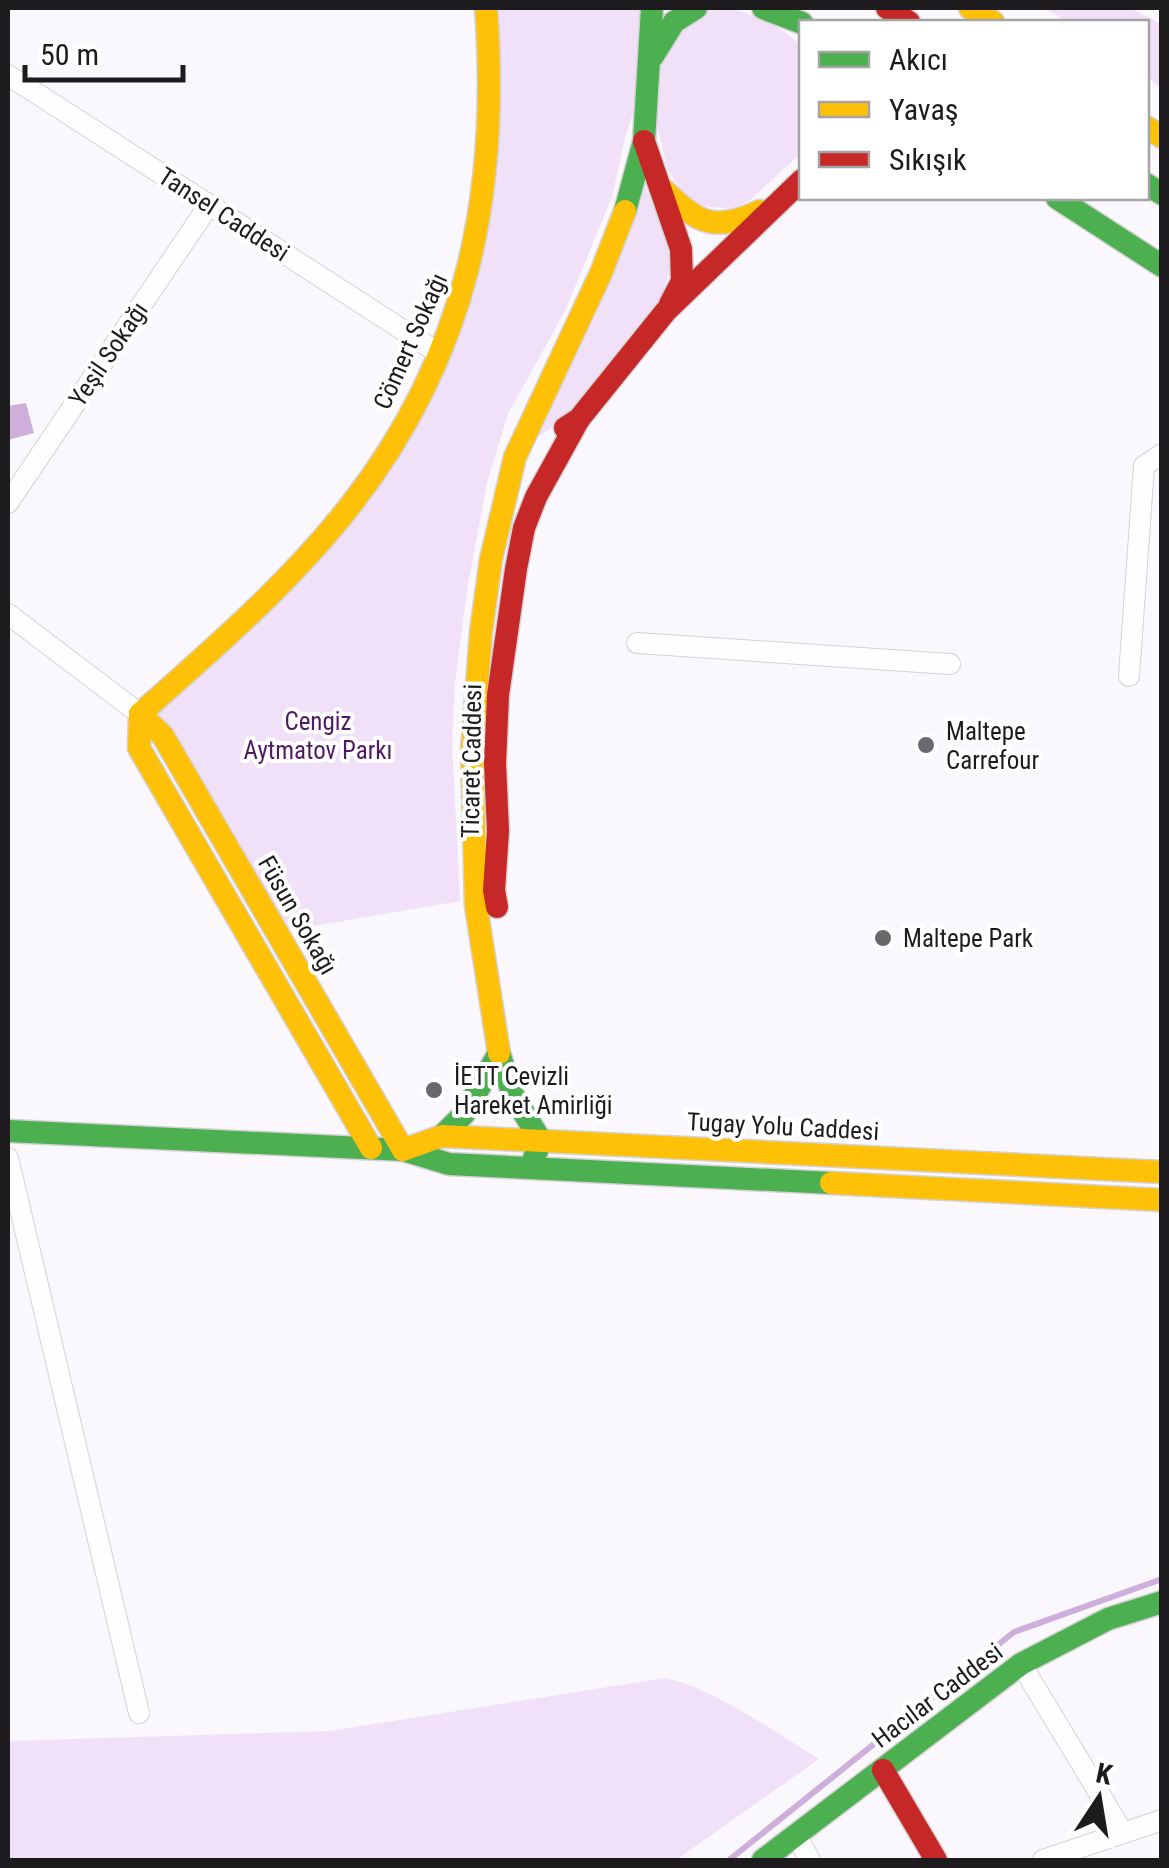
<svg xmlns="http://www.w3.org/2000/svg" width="1169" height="1868" font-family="'Roboto Condensed',sans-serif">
	<rect width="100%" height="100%" fill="#faf8fc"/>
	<g fill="#f1e1f8">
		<polygon points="486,8 647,8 649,63 625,138 612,197 565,311 508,414 488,479 468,584 455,682 452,742 460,901 303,928 274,929 140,714 353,503 468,289"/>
		<path d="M 712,8 C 746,7 775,23 801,45 L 801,153 L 750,200 L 733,209 L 701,206 L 681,191 L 667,168 L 656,120 L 660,68 L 691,18 Z"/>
		<polygon points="1045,8 1131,8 1161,24 1161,88 1147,77 1146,22 1067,22"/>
		<polygon points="644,183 673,259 662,297 572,414 533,440"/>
		<path d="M 665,1678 C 707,1685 780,1735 819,1759 L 676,1860 L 8,1860 L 8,1741 L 330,1731 Z"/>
	</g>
	<polygon fill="#ceaeda" points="26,403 34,433 8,440 8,406"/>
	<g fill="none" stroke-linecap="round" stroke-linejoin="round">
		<polyline stroke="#ceaeda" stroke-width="6" points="729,1860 1014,1632 1162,1579"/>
		<g stroke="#d4d2d5" stroke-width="22">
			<g id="street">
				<polyline points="8,75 440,354"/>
				<polyline points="8,503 209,205"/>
				<polyline points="8,614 140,714"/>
				<polyline points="637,643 950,664"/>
				<polyline points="1129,676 1144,466 1162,454"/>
				<polyline points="8,1158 139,1713"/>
				<polyline points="1021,1664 1122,1831"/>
				<polyline points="797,1837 810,1860"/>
				<polyline points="1043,1860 1162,1820"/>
			</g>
		</g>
		<g stroke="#d4d2d5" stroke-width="25">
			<g id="fast">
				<polyline points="763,8 802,23"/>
				<polyline points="653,56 674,22 696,8"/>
				<polyline points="1146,184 1162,194"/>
				<polyline points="1057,198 1162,266"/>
				<polyline points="625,211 644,141 652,8"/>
				<polyline points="499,1053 513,1095 541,1141 534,1158"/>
				<polyline points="8,1131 403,1150 449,1164 831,1183"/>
				<polyline points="442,1136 464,1114 499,1053"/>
				<polyline points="763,1860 1021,1664 1108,1619 1162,1602"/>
			</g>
		</g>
		<g stroke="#d4d2d5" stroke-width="25">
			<g id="slow">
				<polyline points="970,8 993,22"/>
				<polyline points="1146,127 1162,137"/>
				<path d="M 665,191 C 698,224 716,232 760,211"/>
				<path d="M 140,714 C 213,649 289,584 350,506 C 467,356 500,195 486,8"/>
				<polyline points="140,714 163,736 403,1150"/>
				<polyline points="140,714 139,748 371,1148"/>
				<polyline points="499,1053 476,906 472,751 481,632 491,559 515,457 601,273 625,211"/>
				<polyline points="403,1150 442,1136 1162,1172"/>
				<polyline points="831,1183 1162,1200"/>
			</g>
		</g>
		<g stroke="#d4d2d5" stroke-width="25">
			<g id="jam">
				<polyline points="887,8 909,22"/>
				<polyline points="644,141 681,249 682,281 670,304"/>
				<polyline points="565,428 579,419 666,311 802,180"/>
				<polyline points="497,907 494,890 498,831 495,763 498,695 516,569 524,528 536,497 579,419"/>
				<polyline points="883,1770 936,1860"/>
			</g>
		</g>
		<use href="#street" stroke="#fefeff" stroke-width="20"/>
		<use href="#fast" stroke="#4caf50" stroke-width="22"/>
		<use href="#slow" stroke="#ffc107" stroke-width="22"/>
		<use href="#jam" stroke="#c62828" stroke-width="22"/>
	</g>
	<g fill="#6a686c" stroke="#fff" stroke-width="4">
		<circle cx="926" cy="745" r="10"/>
		<circle cx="883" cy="938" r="10"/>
		<circle cx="434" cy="1090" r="10"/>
	</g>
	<g text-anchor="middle" stroke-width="8" stroke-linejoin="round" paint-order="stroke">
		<g font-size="25" fill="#1d1b1e" stroke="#fff">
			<text transform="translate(224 214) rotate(33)" y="9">Tansel Caddesi</text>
			<text transform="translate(410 341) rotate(-66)" y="9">Cömert Sokağı</text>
			<text transform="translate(108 354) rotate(-56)" y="9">Yeşil Sokağı</text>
			<text transform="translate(471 761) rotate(-89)" y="9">Ticaret Caddesi</text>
			<text transform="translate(298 915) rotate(60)" y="9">Füsun Sokağı</text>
			<text transform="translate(783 1126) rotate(3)" y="9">Tugay Yolu Caddesi</text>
			<text transform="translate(937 1695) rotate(-37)" y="9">Hacılar Caddesi</text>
		</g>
		<g font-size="25" fill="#501a62" stroke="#fff">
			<text x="318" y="730">Cengiz<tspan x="318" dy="29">Aytmatov Parkı</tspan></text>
		</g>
		<g font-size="25" fill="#1d1b1e" stroke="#fff" text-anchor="start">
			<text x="946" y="740">Maltepe<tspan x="946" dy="29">Carrefour</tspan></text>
			<text x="903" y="947">Maltepe Park</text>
			<text x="454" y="1085">İETT Cevizli<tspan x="454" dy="29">Hareket Amirliği</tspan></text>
		</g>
	</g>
	<rect width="1169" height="1868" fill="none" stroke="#1d1b1e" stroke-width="20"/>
	<rect x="799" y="20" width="350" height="180" fill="#ffffff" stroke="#a5a4a5" stroke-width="2.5"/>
	<rect x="819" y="52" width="50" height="15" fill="#4caf50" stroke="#a5a4a5" stroke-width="2.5"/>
	<text x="889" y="70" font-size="30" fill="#1d1b1e">Akıcı</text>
	<rect x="819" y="102" width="50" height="15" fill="#ffc107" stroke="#a5a4a5" stroke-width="2.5"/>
	<text x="889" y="120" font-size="30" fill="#1d1b1e">Yavaş</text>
	<rect x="819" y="152" width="50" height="15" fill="#c62828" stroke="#a5a4a5" stroke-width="2.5"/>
	<text x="889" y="170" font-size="30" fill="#1d1b1e">Sıkışık</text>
	<g transform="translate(1099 1798) rotate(12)" stroke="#ffffff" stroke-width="8" paint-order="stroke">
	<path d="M0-8L18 38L0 25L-18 38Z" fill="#1d1b1e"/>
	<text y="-15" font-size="28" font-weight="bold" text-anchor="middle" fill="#1d1b1e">K</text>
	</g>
	<path d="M25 65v15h158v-15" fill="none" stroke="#1d1b1e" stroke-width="5"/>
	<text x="40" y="65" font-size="30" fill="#1d1b1e" stroke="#ffffff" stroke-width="8" paint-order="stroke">50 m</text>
</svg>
